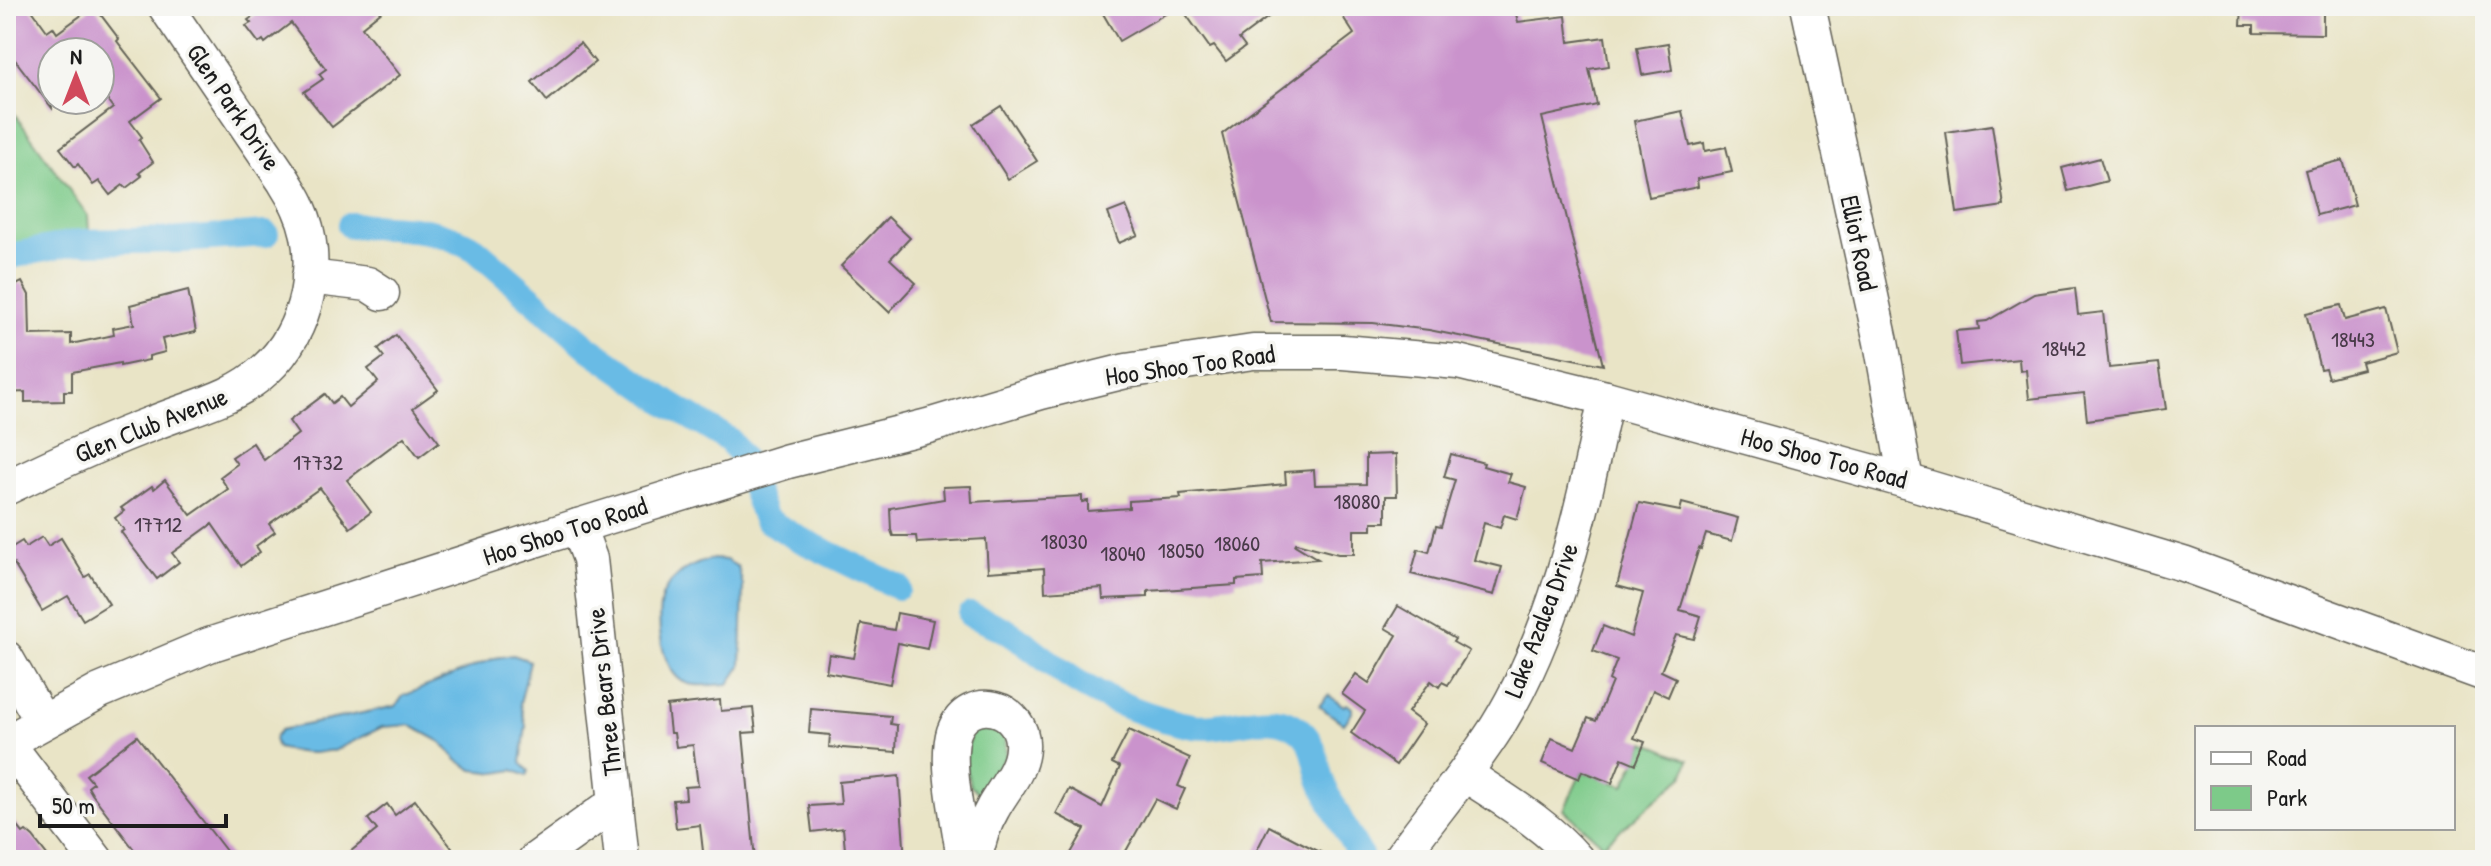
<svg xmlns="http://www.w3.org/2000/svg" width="2491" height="866" font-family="'Patrick Hand',sans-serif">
	<rect width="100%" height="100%" fill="#f6f6f2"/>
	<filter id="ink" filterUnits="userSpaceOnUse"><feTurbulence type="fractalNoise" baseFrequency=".0125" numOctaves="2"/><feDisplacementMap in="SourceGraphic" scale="16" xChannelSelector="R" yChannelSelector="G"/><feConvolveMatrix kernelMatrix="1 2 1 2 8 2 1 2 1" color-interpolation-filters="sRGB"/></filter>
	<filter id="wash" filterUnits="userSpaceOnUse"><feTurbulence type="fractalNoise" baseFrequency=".006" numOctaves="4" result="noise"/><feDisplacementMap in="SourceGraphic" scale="32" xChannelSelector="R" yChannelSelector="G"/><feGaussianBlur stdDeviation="1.8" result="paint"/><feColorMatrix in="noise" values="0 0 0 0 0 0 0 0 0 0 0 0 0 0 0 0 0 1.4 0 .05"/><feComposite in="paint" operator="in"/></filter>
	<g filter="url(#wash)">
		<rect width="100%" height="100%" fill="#e9e4c6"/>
		<g fill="#7dca89" stroke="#4c7352" stroke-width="2">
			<polygon points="6,102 88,216 89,232 6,248"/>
			<polygon points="984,721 1005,731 1006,755 984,792 979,793 970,786 965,762 971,730"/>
			<polygon points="1645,742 1689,760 1683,777 1603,845 1564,810 1582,771 1624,786"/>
		</g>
		<g fill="#69bbe5" stroke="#426c80" stroke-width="2">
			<path d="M 711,559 L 726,560 L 738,567 L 743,586 L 741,666 L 729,684 C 717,684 697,688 686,683 C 661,674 654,616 663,594 C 673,574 691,565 711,559 Z"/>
			<path d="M 513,655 L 530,661 L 520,704 L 526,726 L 521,763 L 529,771 L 527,776 L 513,770 L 497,773 L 473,770 L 457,760 L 441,742 L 410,725 L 382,727 L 334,751 C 326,750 321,753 313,753 C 301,753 289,751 277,748 L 274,739 L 276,735 L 281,730 L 396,706 L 403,696 L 495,658 Z"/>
			<polygon points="1328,695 1344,706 1347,704 1352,708 1352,713 1344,724 1319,706"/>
		</g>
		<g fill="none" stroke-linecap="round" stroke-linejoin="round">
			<g stroke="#69bbe5" stroke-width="26">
				<path d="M 350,225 C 398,228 432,225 475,249 L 590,349 L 671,405 L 729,440 L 741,455 L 765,519 L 797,538 L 898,587"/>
				<polyline points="6,257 79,242 181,240 266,234"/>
				<path d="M 971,615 C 984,621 998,626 1010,633 C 1032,647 1052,666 1074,680 C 1105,700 1156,720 1193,726 C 1229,732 1274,703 1304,734 C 1316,747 1316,764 1321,779 C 1331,806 1346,830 1360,855"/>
			</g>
		</g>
		<g id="blocks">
			<g fill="#ca93cc">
				<polygon points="6,6 29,6 47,31 53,27 57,33 94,6 119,39 117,41 161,98 130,121 142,137 139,140 153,162 139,173 142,176 126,188 123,185 110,195 99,181 93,185 78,164 75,167 60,148 113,108 100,90 100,52 52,52 52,108 6,48"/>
				<polygon points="267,6 388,6 362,27 400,75 332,127 304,92 323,79 319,74 326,69 291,23 265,43 263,40 259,43 246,26 251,23 248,20"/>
				<polygon points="1112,6 1179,6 1119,41 1102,12"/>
				<polygon points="1180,6 1283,6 1239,39 1245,47 1226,61 1214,46 1210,48"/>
				<polygon points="1336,6 1514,6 1518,22 1566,16 1569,42 1605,37 1609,66 1589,69 1597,105 1542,117 1603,365 1429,330 1373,323 1271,322 1222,134 1354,34"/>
				<polygon points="2242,6 2323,6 2323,34 2254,33 2254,25 2241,25"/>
				<polygon points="580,43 595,62 547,101 532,82"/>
				<polygon points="1668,43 1672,70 1642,75 1637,48"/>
				<polygon points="1001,106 1037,161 1008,179 973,124"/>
				<polygon points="1682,111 1690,146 1704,143 1705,151 1726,147 1732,172 1697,179 1698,187 1649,197 1634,121"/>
				<polygon points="1992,125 2004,206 1957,213 1946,132"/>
				<polygon points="2100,158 2107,181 2068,191 2062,168"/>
				<polygon points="2343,160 2355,205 2317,215 2305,170"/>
				<polygon points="1126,206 1138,235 1119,243 1108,213"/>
				<polygon points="888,217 910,238 890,259 916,283 889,312 841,266"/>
				<polygon points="22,282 29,295 30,335 71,334 71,344 114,335 113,328 134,324 130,305 188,290 196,332 162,339 165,352 149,356 149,360 120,366 120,363 72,372 72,391 64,391 64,401 25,402 25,392 6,393 6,290"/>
				<polygon points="2075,288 2078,315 2103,312 2109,368 2159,363 2166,409 2087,420 2084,393 2029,399 2026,370 2020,371 2019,359 1960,365 1956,331 1979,329 1978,322 1987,321 2034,294"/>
				<polygon points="2341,305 2345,320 2386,309 2397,352 2361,362 2363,369 2328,378 2325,368 2320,369 2306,313"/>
				<polygon points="396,335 438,390 413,408 439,442 419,457 404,437 347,480 371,512 350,528 320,488 269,524 275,532 256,546 260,552 241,566 212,524 172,553 179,562 157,579 121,532 124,530 115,518 124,511 121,508 152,486 154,489 165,480 191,515 228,489 220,477 237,464 232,457 253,443 264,460 298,434 289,421 325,394 332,403 340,397 348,407 378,382 368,369 384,357 378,349"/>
				<polygon points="1396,454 1397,496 1386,496 1386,522 1372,522 1372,530 1354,530 1354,554 1338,554 1296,543 1295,545 1318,559 1262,563 1263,578 1236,580 1236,585 1148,591 1148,597 1103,599 1102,588 1045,592 1044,568 988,572 986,539 917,543 916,536 893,536 891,530 890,508 944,499 943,487 971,486 972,502 1082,496 1082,502 1088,501 1088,511 1129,508 1129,501 1181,498 1180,494 1286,484 1285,472 1314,470 1315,485 1366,484 1366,455"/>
				<polygon points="1451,454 1484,463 1483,466 1511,474 1508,482 1526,487 1517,519 1504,515 1500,528 1484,523 1474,560 1502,567 1494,595 1411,574 1418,549 1429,552 1436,526 1441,527 1455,480 1444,477"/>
				<polygon points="1639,503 1680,511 1682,503 1738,518 1732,541 1706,534 1701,549 1699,548 1680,610 1701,616 1694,639 1676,635 1661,671 1676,678 1668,697 1653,690 1634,738 1645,742 1636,764 1622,758 1612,783 1582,771 1579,779 1542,763 1552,738 1575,748 1588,718 1596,721 1612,682 1609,680 1617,660 1593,651 1603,626 1631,637 1643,593 1617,586"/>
				<polygon points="42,537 48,546 61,538 85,577 90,574 109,604 83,620 68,596 42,611 6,551 22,541 26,547"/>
				<polygon points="1398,606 1455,639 1453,642 1469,651 1448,685 1442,682 1439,687 1431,681 1408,712 1424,724 1396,765 1351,733 1365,711 1342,694 1356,674 1369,683 1397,635 1385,628"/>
				<polygon points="897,613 933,620 927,649 898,643 890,684 826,672 829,654 854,658 861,624 894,630"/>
				<polygon points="720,700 721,711 753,708 756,732 743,733 755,860 704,860 700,825 676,828 673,800 686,799 685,787 698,786 693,745 676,747 674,733 670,733 667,706"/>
				<polygon points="811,709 891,716 890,724 897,725 896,752 829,747 830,735 809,733"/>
				<polygon points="1129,730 1190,758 1178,786 1185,789 1176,809 1155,799 1121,860 1067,860 1085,829 1056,814 1069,789 1102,807 1120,767 1112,763"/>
				<polygon points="137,736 213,834 233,860 142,860 133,848 92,794 88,787 93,783 86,775"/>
				<polygon points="899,776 905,860 846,860 843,828 812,832 809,806 841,804 839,782"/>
				<polygon points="415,800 461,860 340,860 377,830 368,819 387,804 395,815"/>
				<polygon points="6,812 23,833 26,831 33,837 51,860 6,860"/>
				<polygon points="1269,826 1298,841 1336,860 1252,860"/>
			</g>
		</g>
	</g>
	<g filter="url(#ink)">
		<use href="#blocks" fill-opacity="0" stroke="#646258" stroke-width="2"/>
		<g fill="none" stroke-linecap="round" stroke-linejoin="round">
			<g stroke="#646258" stroke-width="37">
				<g id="minor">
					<polyline points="1808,6 1881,342 1906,481"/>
					<polyline points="309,277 368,284 382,293"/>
					<path d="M 6,488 C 55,464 105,441 156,422 C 193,407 235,398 265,370 C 308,331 323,260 299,208 C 295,198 289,190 284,181 L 165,6"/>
					<polyline points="578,526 590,559 622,860"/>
					<polyline points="6,658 42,721"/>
					<polyline points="6,743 100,691 209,645 578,526 788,461 928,426 1041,392 1126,371 1253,352 1343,352 1458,362 1606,398 1906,481 2183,564 2485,674"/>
					<polyline points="7,743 96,860"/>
					<path d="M 1465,774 C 1504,800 1546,824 1577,860"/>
					<polyline points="535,860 616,802"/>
					<path d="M 964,860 C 960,826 944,763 954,732 C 969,691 1025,706 1022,748 C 1021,771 1004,788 993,808 C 983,825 978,841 975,860"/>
					<path d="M 1399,860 C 1431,815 1467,774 1497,727 C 1558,628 1582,509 1606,398"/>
				</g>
			</g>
			<use href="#minor" stroke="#fff" stroke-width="34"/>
		</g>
	</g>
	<g text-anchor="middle" stroke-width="7" stroke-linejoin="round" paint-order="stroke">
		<g font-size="22" fill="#483a48">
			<text x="2353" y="347">18443</text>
			<text x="2064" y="356">18442</text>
			<text x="318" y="470">17732</text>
			<text x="1357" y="509">18080</text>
			<text x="158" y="532">17712</text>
			<text x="1064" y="549">18030</text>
			<text x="1237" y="551">18060</text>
			<text x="1181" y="558">18050</text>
			<text x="1123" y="561">18040</text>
		</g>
		<g font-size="26" fill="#1c1c1c" stroke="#f6f6f2">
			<text transform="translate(234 107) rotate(56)" y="9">Glen Park Drive</text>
			<text transform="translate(1859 243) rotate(78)" y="9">Elliot Road</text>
			<text transform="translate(1190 365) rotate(-8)" y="9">Hoo Shoo Too Road</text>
			<text transform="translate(151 425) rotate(-22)" y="9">Glen Club Avenue</text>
			<text transform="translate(1824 458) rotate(15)" y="9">Hoo Shoo Too Road</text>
			<text transform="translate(565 531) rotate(-18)" y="9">Hoo Shoo Too Road</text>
			<text transform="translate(1541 620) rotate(-69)" y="9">Lake Azalea Drive</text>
			<text transform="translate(604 692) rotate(-96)" y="9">Three Bears Drive</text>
		</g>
	</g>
	<rect width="2491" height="866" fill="none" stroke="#f6f6f2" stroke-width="32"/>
	<rect x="2195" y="726" width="260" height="104" fill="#f6f6f2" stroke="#9f9f9c" stroke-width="2"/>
	<rect x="2211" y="752" width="40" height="12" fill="#ffffff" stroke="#9f9f9c" stroke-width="2"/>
	<text x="2267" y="766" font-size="24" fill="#1c1c1c">Road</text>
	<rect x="2211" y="786" width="40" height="24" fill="#7dca89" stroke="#9f9f9c" stroke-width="2"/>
	<text x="2267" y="806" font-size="24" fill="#1c1c1c">Park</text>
	<g transform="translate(76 76)"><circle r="38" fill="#f6f6f2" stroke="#9f9f9c" stroke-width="2"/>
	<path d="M0-6L14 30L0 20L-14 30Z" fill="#d1495b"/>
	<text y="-12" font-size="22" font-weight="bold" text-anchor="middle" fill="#1c1c1c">N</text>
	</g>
	<path d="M40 814v12h186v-12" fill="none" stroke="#1c1c1c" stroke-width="4"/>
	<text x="52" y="814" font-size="24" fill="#1c1c1c" stroke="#f6f6f2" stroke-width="6" paint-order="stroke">50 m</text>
</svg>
